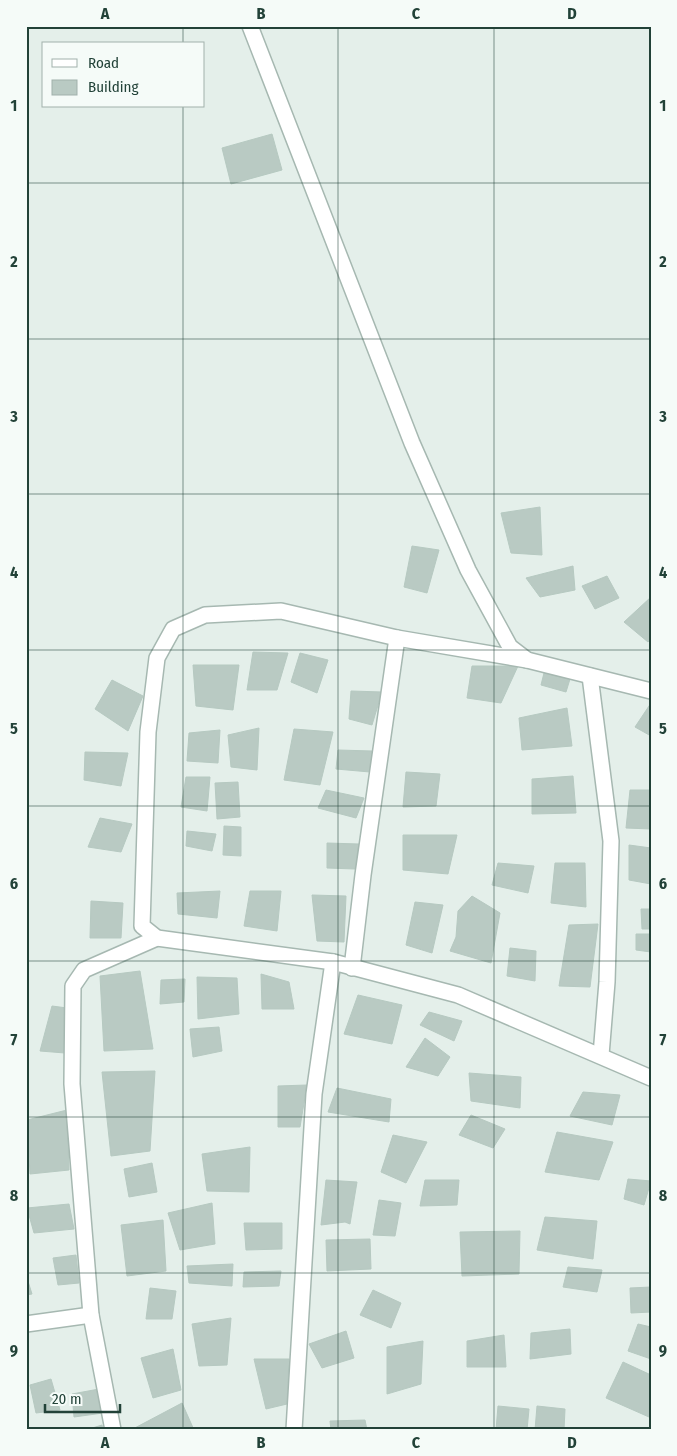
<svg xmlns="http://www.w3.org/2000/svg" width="677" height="1456" font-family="'Fira Sans Condensed',sans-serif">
	<rect width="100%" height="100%" fill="#e4efea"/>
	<g fill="#b9cac3" stroke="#b6c9c1">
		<polygon points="272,134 282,170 231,184 222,148"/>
		<polygon points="540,507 542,555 511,553 501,513"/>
		<polygon points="412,546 439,550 427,593 404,587"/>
		<polygon points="573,566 575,590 540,597 526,578"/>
		<polygon points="607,576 619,598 595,609 582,586"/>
		<polygon points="651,597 651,639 648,642 624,622"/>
		<polygon points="253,652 288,653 277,690 247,690"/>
		<polygon points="300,653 328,660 317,693 291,682"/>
		<polygon points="193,665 239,665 233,710 196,706"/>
		<polygon points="472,666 518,666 501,703 467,698"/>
		<polygon points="544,673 570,679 566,692 541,685"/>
		<polygon points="112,680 143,696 128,731 95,709"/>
		<polygon points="351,691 382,692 372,725 349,719"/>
		<polygon points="651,703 651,736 635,727"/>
		<polygon points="567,708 572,746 522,750 519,718"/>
		<polygon points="259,728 257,770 231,767 228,735"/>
		<polygon points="294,729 333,732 320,785 284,780"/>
		<polygon points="220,730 218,763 187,761 189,733"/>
		<polygon points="338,750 372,751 370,772 336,769"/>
		<polygon points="85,752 128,753 121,786 84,780"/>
		<polygon points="406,772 440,774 436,806 403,807"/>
		<polygon points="573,776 576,813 532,814 532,779"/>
		<polygon points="186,777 210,777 207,811 181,807"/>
		<polygon points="238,782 240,817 217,819 215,783"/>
		<polygon points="326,790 364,798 356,818 318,808"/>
		<polygon points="630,790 651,790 651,829 626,828"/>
		<polygon points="100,818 132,824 121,852 88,847"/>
		<polygon points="224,826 241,827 241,856 223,855"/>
		<polygon points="187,831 216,834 212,851 186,846"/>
		<polygon points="403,835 457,835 448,874 403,870"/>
		<polygon points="327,843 359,844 355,869 327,868"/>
		<polygon points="629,845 651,848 651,884 629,880"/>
		<polygon points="498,863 534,866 528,893 492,885"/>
		<polygon points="555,863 585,863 586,907 551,903"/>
		<polygon points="220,891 217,918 178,914 177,893"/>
		<polygon points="250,891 281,891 277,931 244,926"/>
		<polygon points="312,895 346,896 344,942 317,941"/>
		<polygon points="472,896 500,913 491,963 450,951 456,937 458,911"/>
		<polygon points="91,901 123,903 121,938 90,938"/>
		<polygon points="415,902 443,905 432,953 406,945"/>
		<polygon points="641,909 651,909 651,929 642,929"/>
		<polygon points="598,924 590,987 559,986 569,925"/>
		<polygon points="636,934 651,934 651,952 636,950"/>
		<polygon points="510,948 536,951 535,981 507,976"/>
		<polygon points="140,971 153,1049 104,1051 100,976"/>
		<polygon points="261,974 289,982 294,1009 262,1009"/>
		<polygon points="197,977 237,978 239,1014 198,1019"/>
		<polygon points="185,979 184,1002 160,1004 161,980"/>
		<polygon points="358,995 402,1005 392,1044 344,1034"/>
		<polygon points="52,1006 67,1008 65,1053 40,1051"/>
		<polygon points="429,1012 462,1021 454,1041 420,1025"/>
		<polygon points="219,1027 222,1051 193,1057 190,1029"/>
		<polygon points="425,1038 450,1057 438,1076 406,1067"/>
		<polygon points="155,1071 150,1151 111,1156 102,1072"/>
		<polygon points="469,1073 521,1077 520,1108 471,1101"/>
		<polygon points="307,1085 300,1127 278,1127 278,1086"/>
		<polygon points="337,1088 391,1099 389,1122 328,1112"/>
		<polygon points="583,1092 620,1095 612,1125 570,1116"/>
		<polygon points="67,1110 69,1170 30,1174 27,1120"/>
		<polygon points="471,1115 505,1129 493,1148 459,1135"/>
		<polygon points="557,1132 613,1142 599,1180 545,1172"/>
		<polygon points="393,1135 427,1142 406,1183 381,1172"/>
		<polygon points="250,1147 249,1192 207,1191 202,1154"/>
		<polygon points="152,1163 157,1192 129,1197 124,1169"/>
		<polygon points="628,1179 651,1181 644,1205 624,1199"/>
		<polygon points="326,1180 357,1182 350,1224 345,1222 321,1225"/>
		<polygon points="425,1180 459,1180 457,1205 420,1206"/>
		<polygon points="379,1200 401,1203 395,1236 373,1235"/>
		<polygon points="212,1203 215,1244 180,1250 168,1213"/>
		<polygon points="69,1204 74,1229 34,1233 27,1208"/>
		<polygon points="545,1217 597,1221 593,1259 537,1250"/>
		<polygon points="163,1220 166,1271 127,1276 121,1225"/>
		<polygon points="244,1223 282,1223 282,1249 246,1250"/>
		<polygon points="520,1231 519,1274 462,1276 460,1232"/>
		<polygon points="370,1239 371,1269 327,1271 326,1240"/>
		<polygon points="76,1255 79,1283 58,1285 53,1258"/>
		<polygon points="233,1264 232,1286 189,1283 187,1266"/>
		<polygon points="568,1267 602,1270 597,1292 563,1287"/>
		<polygon points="281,1271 279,1286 243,1287 244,1272"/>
		<polygon points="26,1275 32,1294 26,1295"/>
		<polygon points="651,1287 651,1312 631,1313 630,1288"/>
		<polygon points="150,1288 176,1291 172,1319 146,1319"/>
		<polygon points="373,1290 401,1303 391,1328 360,1315"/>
		<polygon points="231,1318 227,1365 199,1366 192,1324"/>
		<polygon points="638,1324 651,1327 651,1359 628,1351"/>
		<polygon points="570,1329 571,1354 530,1359 531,1333"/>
		<polygon points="346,1331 354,1358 322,1368 309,1344"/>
		<polygon points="504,1335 506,1367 467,1367 467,1341"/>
		<polygon points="423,1341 421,1384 387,1394 387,1347"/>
		<polygon points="173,1349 181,1390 153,1398 141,1358"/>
		<polygon points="254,1359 289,1359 287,1404 266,1409"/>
		<polygon points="623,1362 651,1375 649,1417 606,1398"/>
		<polygon points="51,1379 60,1410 36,1413 30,1385"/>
		<polygon points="99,1389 103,1413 74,1417 72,1394"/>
		<polygon points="182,1403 194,1430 131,1430"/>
		<polygon points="498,1406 529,1409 527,1430 496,1430"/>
		<polygon points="537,1406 565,1409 564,1430 535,1430"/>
		<polygon points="365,1420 367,1430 331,1430 330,1421"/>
		<polygon points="102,1425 103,1430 86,1430"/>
	</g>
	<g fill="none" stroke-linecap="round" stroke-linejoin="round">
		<g stroke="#a6b8b1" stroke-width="18">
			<g id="minor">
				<polyline points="250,26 412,443 468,570 510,647 527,660 651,691"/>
				<polyline points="527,660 397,638 281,611 205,615 173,629 157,658 148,732 142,926 157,938 333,962 458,995 651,1078"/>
				<polyline points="590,676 611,841 607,982 601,1055"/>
				<polyline points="352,968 363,875 397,638"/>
				<polyline points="26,1324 91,1315"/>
				<polyline points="113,1430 91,1315 72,1084 73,986 84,970 157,938"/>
				<polyline points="294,1430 314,1094 333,962"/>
			</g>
		</g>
		<use href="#minor" stroke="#fff" stroke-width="15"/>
	</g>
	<path fill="none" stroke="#224238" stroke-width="1" stroke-opacity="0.55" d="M 183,26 L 183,44M 338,26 L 338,1430M 494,26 L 494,1430M 183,106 L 183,1430M 26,183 L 651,183M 26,339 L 651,339M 26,494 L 651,494M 26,650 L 651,650M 26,806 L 651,806M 26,961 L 651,961M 26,1117 L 651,1117M 26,1273 L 651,1273"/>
	<rect width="677" height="1456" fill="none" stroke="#f5fbf8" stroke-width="55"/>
	<rect x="42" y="42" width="162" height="65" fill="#f5fbf8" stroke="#a1b1ab"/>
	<rect x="52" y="59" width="25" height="8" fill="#ffffff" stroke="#a1b1ab"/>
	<text x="88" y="68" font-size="15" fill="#224238">Road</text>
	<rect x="52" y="80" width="25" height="15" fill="#b9cac3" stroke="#a1b1ab"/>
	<text x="88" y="92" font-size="15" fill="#224238">Building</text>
	<path d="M45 1404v8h75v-8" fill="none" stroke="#224238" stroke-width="2.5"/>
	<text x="52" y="1404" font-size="15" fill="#224238" stroke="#f5fbf8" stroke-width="4" paint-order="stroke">20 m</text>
	<rect x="28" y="28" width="622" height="1400" fill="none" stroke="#224238" stroke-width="2"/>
	<g font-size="16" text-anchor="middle" font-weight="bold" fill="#224238">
		<text x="105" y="19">A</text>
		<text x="261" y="19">B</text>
		<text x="416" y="19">C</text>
		<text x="572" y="19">D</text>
		<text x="14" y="111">1</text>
		<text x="663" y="111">1</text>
		<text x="14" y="267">2</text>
		<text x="663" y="267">2</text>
		<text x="14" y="422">3</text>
		<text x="663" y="422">3</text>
		<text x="14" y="578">4</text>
		<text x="663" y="578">4</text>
		<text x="14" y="734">5</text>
		<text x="663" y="734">5</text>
		<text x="14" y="889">6</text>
		<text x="663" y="889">6</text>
		<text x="14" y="1045">7</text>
		<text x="663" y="1045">7</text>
		<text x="14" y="1201">8</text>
		<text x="663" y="1201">8</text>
		<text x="14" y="1356">9</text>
		<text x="663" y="1356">9</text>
		<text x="105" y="1448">A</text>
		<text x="261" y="1448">B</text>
		<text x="416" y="1448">C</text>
		<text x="572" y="1448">D</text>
	</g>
</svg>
